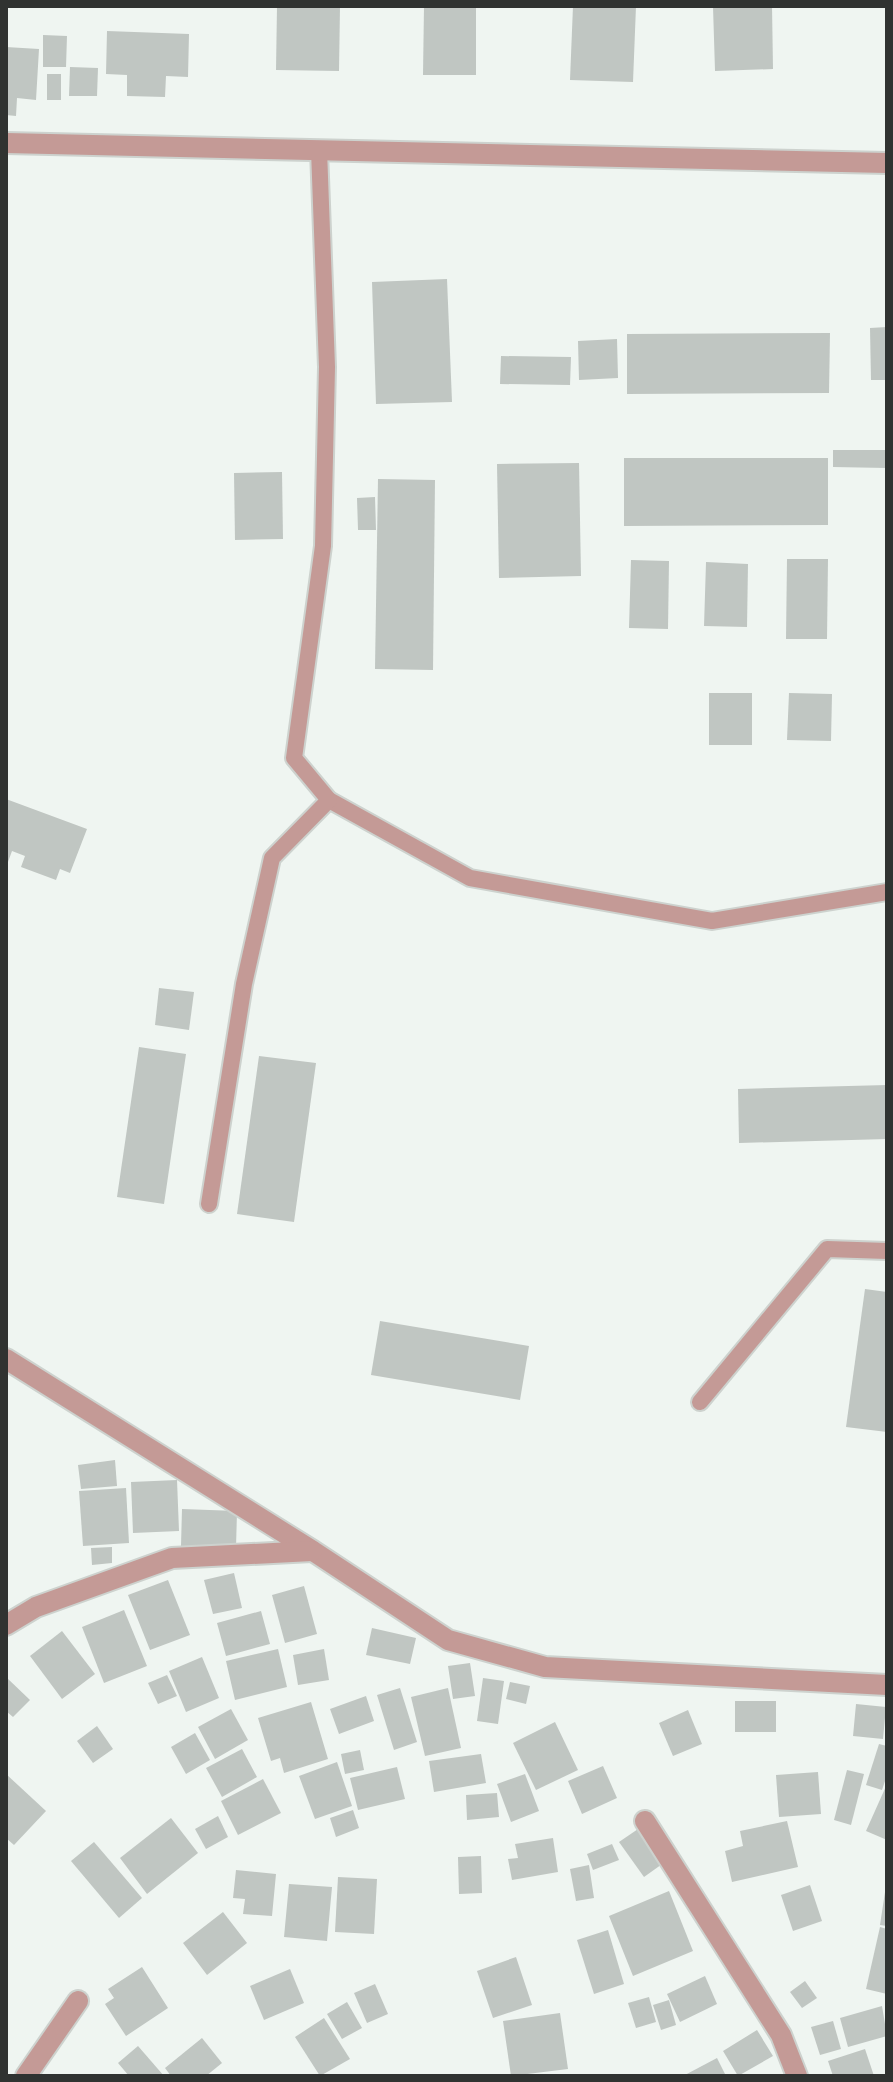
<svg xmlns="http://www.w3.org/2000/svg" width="893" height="2082" font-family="Bitter,serif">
	<rect width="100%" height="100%" fill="#eff5f1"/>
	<g fill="#c0c6c2">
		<polygon points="277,6 340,6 339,71 276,70"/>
		<polygon points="424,6 476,6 476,75 423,75"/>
		<polygon points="573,6 636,6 633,82 570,80"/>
		<polygon points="713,6 772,6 773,69 715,71"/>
		<polygon points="107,31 189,34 188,77 166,76 165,97 127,96 127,75 106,74"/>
		<polygon points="43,35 67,36 66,67 43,67"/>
		<polygon points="6,47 39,49 36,100 17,98 16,116 6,115"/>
		<polygon points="70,67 98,68 97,96 69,96"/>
		<rect x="47" y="74" width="14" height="26"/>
		<polygon points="447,279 452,402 376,404 372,282"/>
		<polygon points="887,327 887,380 871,380 870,328"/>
		<polygon points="830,333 829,393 627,394 627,334"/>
		<polygon points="617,339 618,378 579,380 578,341"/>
		<polygon points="501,356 571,357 570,385 500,384"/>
		<polygon points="833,450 887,450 887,468 833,467"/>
		<polygon points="624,458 828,458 828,525 624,526"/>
		<polygon points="579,463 581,576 499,578 497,464"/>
		<polygon points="282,472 283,539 235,540 234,473"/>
		<polygon points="378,479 435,480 433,670 375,669"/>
		<polygon points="375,497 376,530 358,530 357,498"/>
		<polygon points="787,559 828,559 827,639 786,639"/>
		<polygon points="631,560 669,561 668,629 629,628"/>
		<polygon points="706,562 748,564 747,627 704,626"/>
		<rect x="709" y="693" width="43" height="52"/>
		<polygon points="789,693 832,694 831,741 787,740"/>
		<polygon points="6,799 87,829 70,873 60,869 56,880 21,867 25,856 12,851 8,862 6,861"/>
		<polygon points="159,988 194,992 189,1030 155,1025"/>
		<polygon points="139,1047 186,1054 164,1204 117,1197"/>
		<polygon points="259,1056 316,1063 294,1222 237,1214"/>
		<polygon points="887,1085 887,1139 739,1143 738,1089"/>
		<polygon points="865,1289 887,1292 887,1432 846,1427"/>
		<polygon points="380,1321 529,1346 520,1400 371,1375"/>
		<polygon points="115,1460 117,1486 81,1489 78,1465"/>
		<polygon points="177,1480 179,1531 133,1533 131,1482"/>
		<polygon points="126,1488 129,1543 83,1546 79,1491"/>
		<polygon points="182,1509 237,1511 236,1548 181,1546"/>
		<polygon points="112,1547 112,1563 92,1565 91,1548"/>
		<polygon points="234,1573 242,1608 213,1614 204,1580"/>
		<polygon points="168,1580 190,1635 150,1650 128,1595"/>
		<polygon points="304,1586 317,1634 285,1643 272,1595"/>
		<polygon points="124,1610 147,1666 104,1683 82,1627"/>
		<polygon points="261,1611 270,1644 226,1656 217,1623"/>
		<polygon points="372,1628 416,1638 410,1664 366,1655"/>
		<polygon points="62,1631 95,1674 62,1699 30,1656"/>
		<polygon points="278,1649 287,1687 235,1700 226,1661"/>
		<polygon points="324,1649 329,1680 298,1685 293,1655"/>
		<polygon points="202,1657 219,1698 186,1712 169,1671"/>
		<polygon points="470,1663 475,1696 453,1699 448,1666"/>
		<polygon points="167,1675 177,1696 158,1704 148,1683"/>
		<polygon points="6,1677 30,1700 13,1717 6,1711"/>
		<polygon points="483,1678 504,1681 498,1724 477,1721"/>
		<polygon points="510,1682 530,1686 526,1704 506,1699"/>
		<polygon points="400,1688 417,1742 394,1750 377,1695"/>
		<polygon points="448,1688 461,1748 425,1756 411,1697"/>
		<polygon points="366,1696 374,1721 339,1734 330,1709"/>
		<rect x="735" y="1701" width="41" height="31"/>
		<polygon points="311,1702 328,1759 284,1773 280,1758 271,1761 258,1718"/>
		<polygon points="856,1704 886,1707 883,1739 853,1736"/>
		<polygon points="231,1709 248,1740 215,1759 198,1727"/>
		<polygon points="688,1710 702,1744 673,1756 659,1723"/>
		<polygon points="555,1722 578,1770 536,1790 513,1743"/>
		<polygon points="97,1726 113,1749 93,1763 77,1741"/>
		<polygon points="195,1733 210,1760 186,1774 171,1747"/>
		<polygon points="879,1744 887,1746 887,1775 882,1790 866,1785"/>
		<polygon points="242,1749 257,1777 222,1797 206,1768"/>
		<polygon points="360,1750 364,1770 345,1774 341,1754"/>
		<polygon points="481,1754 486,1783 434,1792 429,1761"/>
		<polygon points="337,1762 352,1806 315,1819 299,1776"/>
		<polygon points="603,1766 617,1798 582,1814 568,1781"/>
		<polygon points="397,1767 405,1799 358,1810 350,1778"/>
		<polygon points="847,1770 864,1774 851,1825 834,1820"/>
		<polygon points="818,1772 821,1814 779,1817 776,1775"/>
		<polygon points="6,1774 46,1811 14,1845 6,1838"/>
		<polygon points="525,1774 539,1811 511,1822 497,1784"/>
		<polygon points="263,1779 281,1813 238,1835 221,1801"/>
		<polygon points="887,1784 887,1840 866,1831"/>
		<polygon points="497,1793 499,1817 467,1820 466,1795"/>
		<polygon points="353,1810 359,1828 336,1837 330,1818"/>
		<polygon points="218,1816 228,1837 206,1849 195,1829"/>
		<polygon points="171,1818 198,1853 147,1894 120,1858"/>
		<polygon points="787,1821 798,1867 732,1882 725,1851 743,1846 740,1831"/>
		<polygon points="641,1827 665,1862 644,1877 619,1842"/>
		<polygon points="553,1838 558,1872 512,1880 508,1859 518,1858 515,1844"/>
		<polygon points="94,1842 142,1898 119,1918 71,1861"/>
		<polygon points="612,1844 619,1860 593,1870 587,1854"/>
		<polygon points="481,1856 482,1893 459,1894 458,1857"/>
		<polygon points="589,1865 594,1898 576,1901 570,1869"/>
		<polygon points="236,1870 276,1874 272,1916 243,1914 245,1899 233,1898"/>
		<polygon points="338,1877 377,1879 374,1934 335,1932"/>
		<polygon points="289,1884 332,1887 327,1941 284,1937"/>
		<polygon points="810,1885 822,1921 793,1931 781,1895"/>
		<polygon points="669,1891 693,1951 633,1976 609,1916"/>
		<polygon points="885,1892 887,1893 887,1926 880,1925"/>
		<polygon points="223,1912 247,1943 207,1975 183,1943"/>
		<polygon points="880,1927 887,1929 887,1994 866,1989"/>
		<polygon points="608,1930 624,1984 594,1994 577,1940"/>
		<polygon points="516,1957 532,2005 493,2018 477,1971"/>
		<polygon points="142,1967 168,2008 126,2036 105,2004 114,1998 108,1989"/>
		<polygon points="290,1969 304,2003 264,2020 250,1986"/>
		<polygon points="705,1976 717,2004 680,2022 667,1994"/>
		<polygon points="805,1981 817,1998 802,2008 790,1992"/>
		<polygon points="375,1984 388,2014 367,2023 354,1993"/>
		<polygon points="649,1997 656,2022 636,2028 628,2003"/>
		<polygon points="669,2000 676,2025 661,2030 653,2005"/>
		<polygon points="347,2002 362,2028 342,2039 327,2014"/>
		<polygon points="882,2006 887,2036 848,2047 840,2018"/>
		<polygon points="560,2013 568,2069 511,2076 503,2021"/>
		<polygon points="324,2018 350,2059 320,2076 295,2037"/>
		<polygon points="833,2021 841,2049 820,2055 811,2027"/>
		<polygon points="757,2030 773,2056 738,2076 723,2051"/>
		<polygon points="202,2038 222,2063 206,2076 171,2076 165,2068"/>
		<polygon points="138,2046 164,2076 129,2076 118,2063"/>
		<polygon points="865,2049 874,2076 833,2076 828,2061"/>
		<polygon points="717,2058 726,2076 683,2076"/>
	</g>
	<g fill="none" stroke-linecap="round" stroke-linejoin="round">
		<g stroke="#cdd2ce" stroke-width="20">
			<g id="service">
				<polyline points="329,800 470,878 712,921 887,892"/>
				<polyline points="209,1204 244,984 272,858 329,800 294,758 323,546 327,367 319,150"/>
				<polyline points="700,1402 827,1249 887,1251"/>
			</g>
		</g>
		<g stroke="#cdd2ce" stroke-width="24">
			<g id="minor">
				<polyline points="6,143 887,163"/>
				<polyline points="6,1359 313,1551 448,1640 545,1667 887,1685"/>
				<polyline points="6,1625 36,1607 172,1558 312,1551"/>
				<polyline points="645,1821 781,2035 797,2076"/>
				<polyline points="26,2076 78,2001"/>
			</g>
		</g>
		<use href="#service" stroke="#c49a96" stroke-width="16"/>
		<use href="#minor" stroke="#c49a96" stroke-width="20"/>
	</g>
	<rect width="893" height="2082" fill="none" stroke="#303331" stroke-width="16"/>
</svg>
